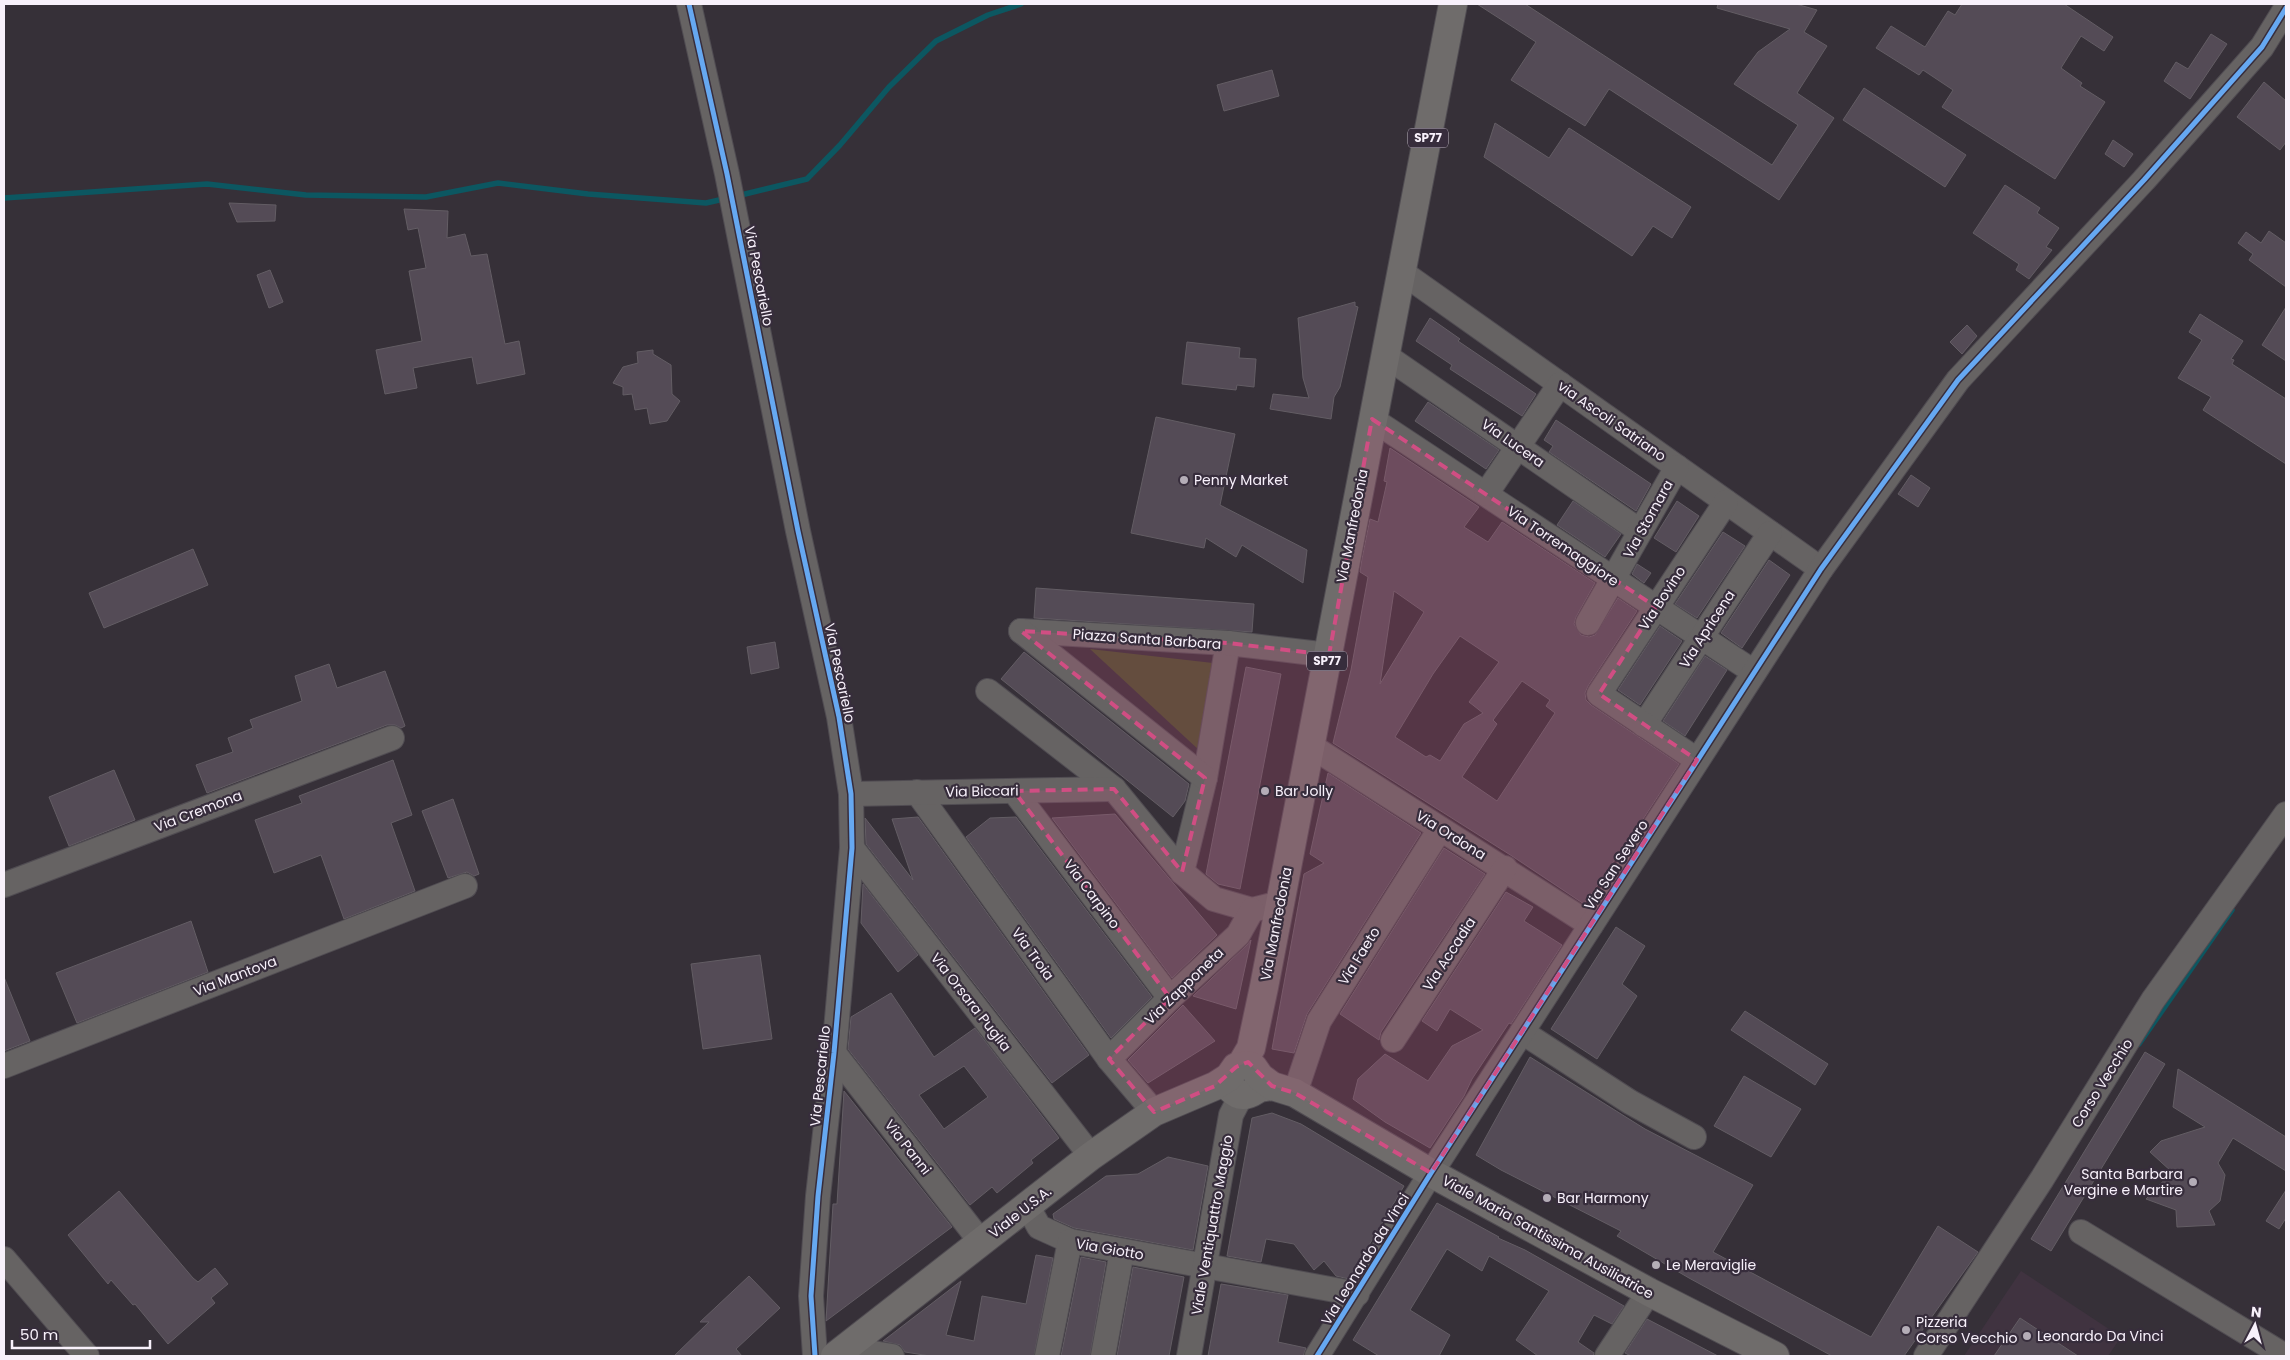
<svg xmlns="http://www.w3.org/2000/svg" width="2290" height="1360" font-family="Poppins,sans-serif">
	<rect width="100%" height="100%" fill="#363038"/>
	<polygon fill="#403340" points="2021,1271 2121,1337 2108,1356 1964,1356"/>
	<polygon fill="#494d2e" points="1090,649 1213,663 1200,751"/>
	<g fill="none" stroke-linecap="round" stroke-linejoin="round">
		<g stroke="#0c5761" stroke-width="5.5">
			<polyline points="737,196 807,179 840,145 889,87 936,41 988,15 1021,4"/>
			<polyline points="4,198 207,184 306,195 426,197 498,183 588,194 706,203 728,198"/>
			<polyline points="2139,1044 2232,910"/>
		</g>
	</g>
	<g fill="#544b56" stroke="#635d64" fill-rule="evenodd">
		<polygon points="1477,4 1525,4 1772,165 1798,125 1734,84 1758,52 1790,29 1717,8 1718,4 1796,4 1817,10 1804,32 1827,46 1797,93 1834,118 1779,200 1609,89 1585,126 1511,80 1536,42"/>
		<polygon points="1962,4 2064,4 2113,37 2104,51 2081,36 2061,68 2082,83 2080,86 2105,102 2055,179 1942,107 1953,90 1923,70 1919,75 1876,48 1891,26 1925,47 1948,11 1955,15"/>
		<polygon points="2211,34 2227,44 2190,99 2164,81 2176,62 2188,69"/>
		<polygon points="1272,70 1279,96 1224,111 1217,85"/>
		<polygon points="2264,82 2286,101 2286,142 2280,150 2237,117"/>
		<polygon points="1864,88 1966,155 1945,187 1843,120"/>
		<polygon points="1495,123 1549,158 1569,128 1691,207 1672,238 1653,226 1632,256 1484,157"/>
		<polygon points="2113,140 2133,154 2124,167 2105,154"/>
		<polygon points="2005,185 2040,208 2037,213 2059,228 2046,247 2052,250 2029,279 2016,270 2019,264 1973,233"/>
		<polygon points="229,203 276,205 275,221 237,222"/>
		<polygon points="404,209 448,211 447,238 465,234 471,256 487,254 505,344 519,341 525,374 477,384 472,357 413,368 417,388 385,394 376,350 422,341 409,271 426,268 418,228 408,230"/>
		<polygon points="2269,231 2286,243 2286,287 2249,260 2253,254 2238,243 2246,232 2261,243"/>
		<polygon points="270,270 283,302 269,308 257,275"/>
		<polygon points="1355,302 1355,306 1358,307 1340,387 1334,397 1331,419 1270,409 1273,394 1309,398 1303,378 1298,318"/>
		<polygon points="2286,307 2286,361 2262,345"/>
		<polygon points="2200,314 2243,341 2231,359 2234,360 2232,364 2286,399 2286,464 2203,410 2211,397 2178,378 2202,340 2189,332"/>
		<polygon points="1430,318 1460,339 1458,341 1536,394 1522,416 1450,369 1452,365 1416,341"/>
		<polygon points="1967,325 1977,336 1962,354 1950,342"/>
		<polygon points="1187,342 1240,348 1239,358 1256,359 1254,387 1237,385 1236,390 1182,384"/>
		<polygon points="653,350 653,354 671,365 672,394 680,401 667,421 650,424 647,408 635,410 632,394 623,395 623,387 613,383 623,367 638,363 637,352"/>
		<polygon points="1428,402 1499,450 1486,469 1415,421"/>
		<polygon points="1156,417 1235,434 1220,505 1307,550 1303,583 1242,545 1236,557 1206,538 1204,548 1131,533"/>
		<polygon points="1556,420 1651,484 1636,511 1549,452 1553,446 1544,440"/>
		<path d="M 1390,448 L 1479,507 L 1464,527 L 1488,542 L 1502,522 L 1595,583 L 1576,617 L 1574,624 L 1581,635 L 1589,637 L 1595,635 L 1618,598 L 1637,611 L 1588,686 L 1585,693 L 1586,700 L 1591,705 L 1679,764 L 1617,859 L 1613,862 L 1612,867 L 1603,881 L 1600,882 L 1584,904 L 1512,856 L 1333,743 L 1351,670 L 1368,577 L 1360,572 L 1362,559 L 1370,519 L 1378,522 L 1387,482 L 1384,481 ZM 1394,591 L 1424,612 L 1380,684 ZM 1460,636 L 1499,662 L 1469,702 L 1483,713 L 1464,724 L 1440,761 L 1430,755 L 1426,757 L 1395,737 L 1433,674 ZM 1522,681 L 1550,700 L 1546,706 L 1555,713 L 1497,801 L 1462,777 L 1497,724 L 1493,720 Z"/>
		<polygon points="1911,475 1930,488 1918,507 1898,494"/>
		<polygon points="1573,501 1621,534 1605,557 1557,525"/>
		<polygon points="1677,501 1699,516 1676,552 1654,538"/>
		<polygon points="1723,532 1745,546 1697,618 1675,604"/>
		<polygon points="193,549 208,585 104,628 89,593"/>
		<polygon points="1769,560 1790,575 1742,648 1721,633"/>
		<polygon points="1637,564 1651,573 1644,583 1632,574"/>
		<polygon points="1036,588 1254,604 1252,632 1034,618"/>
		<polygon points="1660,626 1682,641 1640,705 1618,690"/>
		<polygon points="775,642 779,668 751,674 747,647"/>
		<polygon points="1024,652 1189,784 1185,801 1173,817 1001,679"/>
		<polygon points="1705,656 1727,670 1685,736 1663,721"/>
		<polygon points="329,664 337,688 385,671 405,726 401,728 395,725 387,725 207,793 196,765 233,752 228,738 253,728 250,720 302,701 295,676"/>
		<polygon points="1246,667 1281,674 1240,889 1218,884 1206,874"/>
		<polygon points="393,760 412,815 391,823 415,891 344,919 321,855 274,873 255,820 302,803 299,796"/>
		<polygon points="114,770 135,820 69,846 49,797"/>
		<polygon points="1328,773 1421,833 1307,1014 1294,1053 1272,1049 1304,874 1324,863 1310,854"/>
		<polygon points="453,799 479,874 474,876 467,872 448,878 422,811"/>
		<polygon points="1115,814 1217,935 1172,978 1052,818"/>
		<polygon points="918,817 1089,1055 1052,1083 866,844 865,818 913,880 892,819"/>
		<polygon points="1016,817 1152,997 1111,1038 966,837 990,818"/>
		<polygon points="1444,848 1485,874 1381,1032 1379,1040 1340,1014"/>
		<polygon points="863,884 918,955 898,972 861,923"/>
		<polygon points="1506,892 1533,907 1524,921 1562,945 1511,1024 1509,1023 1472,1079 1464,1096 1430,1148 1385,1122 1353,1099 1358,1079 1385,1054 1428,1081 1452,1046 1483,1030 1450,1009 1437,1031 1422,1021"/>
		<polygon points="191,921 208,972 77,1023 56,973"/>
		<polygon points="1616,927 1645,946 1622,984 1637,996 1597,1059 1551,1029"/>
		<polygon points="1251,940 1236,1009 1193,996 1247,945"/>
		<polygon points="760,955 772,1039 703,1049 691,964"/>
		<polygon points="4,977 30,1041 4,1051"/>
		<path d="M 891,993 L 934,1057 L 975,1028 L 1059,1138 L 1031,1160 L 1033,1163 L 997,1193 L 992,1187 L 970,1205 L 848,1049 L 851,1017 ZM 964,1066 L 988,1097 L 944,1129 L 919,1095 Z"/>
		<polygon points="1183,1005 1215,1041 1148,1083 1128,1060"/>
		<polygon points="1745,1011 1828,1064 1815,1085 1731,1030"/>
		<polygon points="2145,1052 2165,1064 2051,1251 2031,1239"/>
		<polygon points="1530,1057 1645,1129 1753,1185 1713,1252 1871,1337 1938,1226 1978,1252 1904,1356 1832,1356 1689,1278 1617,1236 1621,1231 1501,1170 1476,1155"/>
		<polygon points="2178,1069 2286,1137 2286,1171 2233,1138 2218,1163 2225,1175 2220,1201 2209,1211 2215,1225 2177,1227 2176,1210 2146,1199 2172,1172 2150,1152 2161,1141 2205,1127 2173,1107"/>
		<polygon points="1744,1076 1801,1109 1771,1157 1714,1126"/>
		<polygon points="844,1091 952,1227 826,1321 833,1204 837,1204"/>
		<polygon points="1272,1113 1301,1124 1404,1186 1349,1279 1336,1276 1324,1261 1314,1270 1294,1244 1266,1239 1261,1262 1227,1256 1252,1118"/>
		<polygon points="1168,1157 1208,1166 1193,1250 1074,1228 1054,1219 1053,1214 1106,1176 1138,1174"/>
		<polygon points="2286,1190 2286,1218 2279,1229 2266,1221"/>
		<polygon points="119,1191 193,1278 198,1282 215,1268 228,1284 211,1298 215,1303 168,1344 135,1304 133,1305 111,1280 108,1284 68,1235"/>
		<polygon points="1437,1203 1499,1237 1498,1238 1525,1250 1624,1306 1612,1324 1594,1315 1578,1342 1594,1353 1593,1356 1538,1356 1516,1340 1549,1291 1489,1256 1482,1271 1447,1249 1410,1310 1450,1335 1439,1356 1379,1356 1353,1340"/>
		<polygon points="1036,1255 1053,1258 1034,1356 930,1356 905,1352 900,1345 883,1341 961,1281 946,1335 974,1341 982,1296 1026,1304"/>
		<polygon points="1081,1257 1106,1262 1090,1356 1061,1356"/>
		<polygon points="1133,1267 1184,1277 1169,1356 1117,1356"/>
		<polygon points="749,1276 780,1308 736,1349 742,1356 674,1356 709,1322 700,1322"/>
		<polygon points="1221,1284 1288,1295 1278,1342 1306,1348 1303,1356 1208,1356"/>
		<polygon points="2020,1318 2078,1356 1994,1356"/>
		<polygon points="1647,1319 1718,1356 1631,1356 1625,1353"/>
	</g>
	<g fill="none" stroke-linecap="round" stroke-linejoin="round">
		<g stroke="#504c52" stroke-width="26">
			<g id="minor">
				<polyline points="689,4 727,174 798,531 839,717 851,794 852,848 834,1053 818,1196 811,1296 815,1356"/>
				<polyline points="1403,273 1821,569"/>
				<polyline points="1386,356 1640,531"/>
				<polyline points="1372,419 1754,672"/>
				<polyline points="1486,494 1560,384"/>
				<polyline points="1588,623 1677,467"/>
				<polyline points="1021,631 1228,643 1205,778 1182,872"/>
				<polyline points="1021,631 1205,778"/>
				<polyline points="1228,643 1329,655"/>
				<polyline points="988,691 1114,789 1182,872 1214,899 1252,910 1280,903"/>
				<polyline points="1644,725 1770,533"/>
				<polyline points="1311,746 1591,925"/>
				<polyline points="1697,760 1599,694 1726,502"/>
				<polyline points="1014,791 1170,998"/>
				<polyline points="917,792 1109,1059 1154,1112"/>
				<polyline points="851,794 1114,789"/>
				<polyline points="852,848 1091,1156"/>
				<polyline points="4,885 392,738"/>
				<polyline points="1522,1032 1630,1102 1694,1137"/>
				<polyline points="1393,1040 1505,868"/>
				<polyline points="834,1053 981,1242"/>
				<polyline points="1109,1059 1170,998 1238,935 1252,910"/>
				<polyline points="4,1066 465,886"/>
				<polyline points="1295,1093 1319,1021 1440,829"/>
				<polyline points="1028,1207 1039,1227 1070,1241 1357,1294"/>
				<polyline points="2081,1232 2285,1356"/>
				<polyline points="4,1259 87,1356"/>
				<polyline points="851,1356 854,1341 873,1353 892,1356"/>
				<polyline points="1047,1356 1070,1241"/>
				<polyline points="1103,1356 1122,1251"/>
				<polyline points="1189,1356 1231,1115 1241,1096"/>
				<polyline points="1317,1356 1431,1173 1821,569 1958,380 2144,180 2262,47 2286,8"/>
				<polyline points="1607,1356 1649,1292"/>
				<polyline points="1926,1356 2042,1179 2153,1000 2286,814"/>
			</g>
		</g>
		<g stroke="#504c52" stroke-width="30">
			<g id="major">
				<polyline points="1241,1065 1251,1048 1264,987 1453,4"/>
				<path d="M 1229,1077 L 1231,1089 C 1240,1098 1247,1096 1256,1090 C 1260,1087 1267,1087 1272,1086"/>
				<polyline points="835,1356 1091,1156 1154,1112 1215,1086 1229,1077 1236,1067 1248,1065 1253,1067 1260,1077 1272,1086 1295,1093 1431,1173 1649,1292 1775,1356"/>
			</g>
		</g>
		<use href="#minor" stroke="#666363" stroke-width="24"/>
		<use href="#major" stroke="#6f6c6b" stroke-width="28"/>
		<g stroke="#372d3c" stroke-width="8">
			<g id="cycleway">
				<polyline points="689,4 727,174 798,531 839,717 851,794 852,848 834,1053 818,1196 811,1296 815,1356"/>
				<polyline points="1317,1356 1431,1173 1821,569 1958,380 2144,180 2262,47 2286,8"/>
			</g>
		</g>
		<use href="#cycleway" stroke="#66a8f1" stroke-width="5"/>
	</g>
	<path fill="#d04e83" fill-opacity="0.2" stroke="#d04e83" stroke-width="4" stroke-dasharray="10 6" stroke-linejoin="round" d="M 1372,419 L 1656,607 L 1599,694 L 1697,760 L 1431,1173 L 1295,1093 L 1272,1086 L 1248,1062 L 1236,1067 L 1215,1086 L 1154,1112 L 1109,1059 L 1170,998 L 1014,791 L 1114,789 L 1182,872 L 1205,778 L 1021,631 L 1228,643 L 1329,655 Z"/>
	<g fill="#b4adb7" stroke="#372d3c" stroke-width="2">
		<circle cx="1184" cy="480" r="5"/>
		<circle cx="1265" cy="791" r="5"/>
		<circle cx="2193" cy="1182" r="5"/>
		<circle cx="1547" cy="1198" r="5"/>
		<circle cx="1656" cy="1265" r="5"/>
		<circle cx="1906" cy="1330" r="5"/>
		<circle cx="2027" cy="1336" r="5"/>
	</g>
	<g text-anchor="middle" stroke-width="4.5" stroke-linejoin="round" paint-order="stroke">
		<g fill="#372d3c" stroke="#beb6c2" stroke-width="1">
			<rect x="1408" y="128.5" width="40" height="19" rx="4"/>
			<rect x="1307" y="651.5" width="40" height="19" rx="4"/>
		</g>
		<g font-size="12" font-weight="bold" fill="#f8f1fb">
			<text x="1428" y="142">SP77</text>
			<text x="1327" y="665">SP77</text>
		</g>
		<g font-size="14" fill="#f8f1fb" stroke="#372d3c">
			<text transform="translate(759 276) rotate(79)" y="5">Via Pescariello</text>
			<text transform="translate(1612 421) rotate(35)" y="5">via Ascoli Satriano</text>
			<text transform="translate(1513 443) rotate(35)" y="5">Via Lucera</text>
			<text transform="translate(1648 519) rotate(-61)" y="5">Via Stornara</text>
			<text transform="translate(1352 526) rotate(-79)" y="5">Via Manfredonia</text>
			<text transform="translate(1563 546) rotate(34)" y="5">Via Torremaggiore</text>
			<text transform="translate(1662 598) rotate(-57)" y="5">Via Bovino</text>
			<text transform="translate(1707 629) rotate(-57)" y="5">Via Apricena</text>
			<text transform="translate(1147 639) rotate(4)" y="5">Piazza Santa Barbara</text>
			<text transform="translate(840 673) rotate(78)" y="5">Via Pescariello</text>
			<text transform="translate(982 791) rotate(-1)" y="5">Via Biccari</text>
			<text transform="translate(198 811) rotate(-21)" y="5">Via Cremona</text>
			<text transform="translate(1451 835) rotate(32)" y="5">Via Ordona</text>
			<text transform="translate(1616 865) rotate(-57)" y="5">Via San Severo</text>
			<text transform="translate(1092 894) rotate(53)" y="5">Via Carpino</text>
			<text transform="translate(1276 924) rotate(-79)" y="5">Via Manfredonia</text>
			<text transform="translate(1033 954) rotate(54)" y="5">Via Troia</text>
			<text transform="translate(1449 954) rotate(-57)" y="5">Via Accadia</text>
			<text transform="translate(1359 956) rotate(-58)" y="5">Via Faeto</text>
			<text transform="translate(235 976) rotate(-21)" y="5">Via Mantova</text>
			<text transform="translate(1184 986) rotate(-44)" y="5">Via Zapponeta</text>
			<text transform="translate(971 1002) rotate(52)" y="5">Via Orsara Puglia</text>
			<text transform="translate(820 1076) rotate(-84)" y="5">Via Pescariello</text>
			<text transform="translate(2102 1083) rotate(-58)" y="5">Corso Vecchio</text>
			<text transform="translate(908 1147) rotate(52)" y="5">Via Panni</text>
			<text transform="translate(1020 1212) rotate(-38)" y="5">Viale U.S.A.</text>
			<text transform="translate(1212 1225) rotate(-80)" y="5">Viale Ventiquattro Maggio</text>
			<text transform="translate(1548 1237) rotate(29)" y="5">Viale Maria Santissima Ausiliatrice</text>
			<text transform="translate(1110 1249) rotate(10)" y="5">Via Giotto</text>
			<text transform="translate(1365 1259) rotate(-58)" y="5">Via Leonardo da Vinci</text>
		</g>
		<g font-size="14" fill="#f8f1fb" stroke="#372d3c" text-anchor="start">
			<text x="1194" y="485">Penny Market</text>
			<text x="1275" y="796">Bar Jolly</text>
			<text x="2183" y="1179" text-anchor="end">Santa Barbara<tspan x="2183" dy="16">Vergine e Martire</tspan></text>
			<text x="1557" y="1203">Bar Harmony</text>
			<text x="1666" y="1270">Le Meraviglie</text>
			<text x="1916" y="1327">Pizzeria<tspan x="1916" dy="16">Corso Vecchio</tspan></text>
			<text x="2037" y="1341">Leonardo Da Vinci</text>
		</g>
	</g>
	<rect width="2290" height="1360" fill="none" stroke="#f8f1fb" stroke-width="10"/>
	<g transform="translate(2255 1325) rotate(6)" stroke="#372d3c" stroke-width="4" paint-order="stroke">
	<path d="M0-4L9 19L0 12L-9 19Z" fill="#f8f1fb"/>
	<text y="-8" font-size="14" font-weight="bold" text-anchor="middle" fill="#f8f1fb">N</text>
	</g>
	<path d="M12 1340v8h138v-8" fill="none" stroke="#f8f1fb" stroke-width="2.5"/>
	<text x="20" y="1340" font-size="15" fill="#f8f1fb" stroke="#372d3c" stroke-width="4" paint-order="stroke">50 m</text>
</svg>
